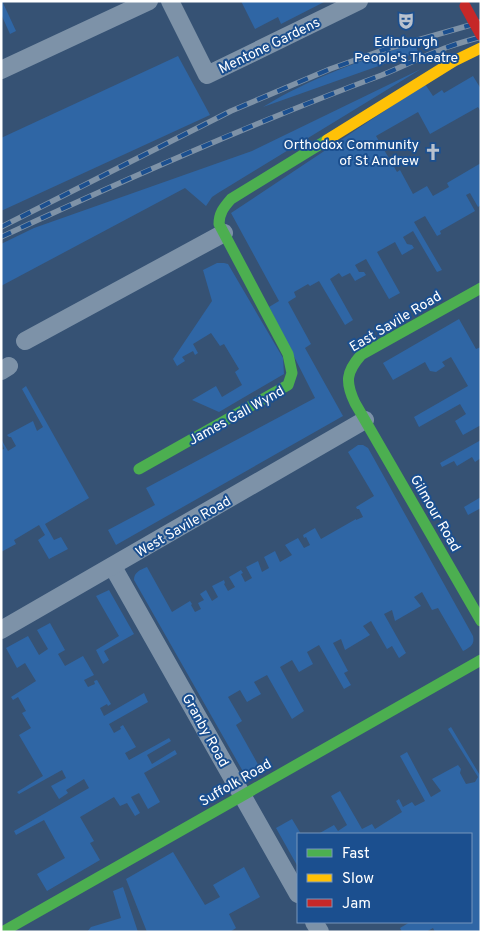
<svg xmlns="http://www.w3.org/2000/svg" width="482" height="933" font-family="Overpass,sans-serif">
	<rect width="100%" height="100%" fill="#365274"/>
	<g fill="#2f66a5">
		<polygon points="1,1 6,1 3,3 16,31 10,34 1,14"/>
		<polygon points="241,1 326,1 281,24 278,17 255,29"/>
		<path d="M 415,43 L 418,52 L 263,107 C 310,78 362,60 415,43 Z"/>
		<polygon points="178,56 210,115 1,211 1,138"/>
		<polygon points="421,69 218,193 212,197 206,206 185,188 1,286 1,244 34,228 252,151"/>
		<polygon points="473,76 481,89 481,112 478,107 430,134 418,112 376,136 397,172 400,170 413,194 427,186 433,196 449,187 447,183 481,163 481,205 478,207 470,193 466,195 475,211 440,231 441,234 437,236 425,216 414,222 442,270 437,272 413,231 403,237 407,244 412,245 414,248 402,255 395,242 377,252 400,293 389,299 366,259 355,265 359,272 364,272 366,275 355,281 350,273 342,277 339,273 330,279 353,320 345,325 319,281 310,286 308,284 294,292 296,297 288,302 311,344 305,348 343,416 116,545 108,530 155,505 146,488 315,398 269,307 279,301 231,213 425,84 433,96 442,90 444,93"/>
		<polygon points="217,263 224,263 228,264 283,358 284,374 219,412 192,400 216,386 222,397 242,385 235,372 239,369 224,344 220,346 211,333 193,344 198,353 195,355 193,351 182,357 185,361 177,366 173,359 212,301 203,270"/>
		<polygon points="459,319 476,349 481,347 481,425 463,435 455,421 466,414 460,404 419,427 414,417 468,386 451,357 442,362 445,366 436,372 430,371 425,362 393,380 383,363"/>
		<polygon points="26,386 89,498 45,524 54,540 61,537 68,549 49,559 38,540 45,535 39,525 14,540 16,544 1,552 1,450 4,449 1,439 8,451 16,446 11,437 9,437 7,435 33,421 37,431 43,427 22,389"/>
		<polygon points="481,440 481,458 475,462 472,457 457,466 454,461 442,467 440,463"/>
		<path d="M 358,445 L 363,445 L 368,448 L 473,636 C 475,645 470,647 463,651 L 438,608 L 432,610 L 422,592 L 414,597 L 421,606 L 395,621 L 392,610 L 384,614 L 406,653 L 399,658 L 392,646 L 387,649 L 371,621 L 363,626 L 370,635 L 345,650 L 341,639 L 333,643 L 348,671 L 344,673 L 351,685 L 344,689 L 319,645 L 307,652 L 313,664 L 299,672 L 292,660 L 280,667 L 304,711 L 292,719 L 267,675 L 254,682 L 261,694 L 247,702 L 240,690 L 228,697 L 242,721 L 236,725 L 260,768 L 245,775 L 134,580 C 134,572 140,570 147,567 L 172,612 L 190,601 L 192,604 L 191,605 L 195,612 L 201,609 L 198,603 L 204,600 L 200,594 L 206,590 L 212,601 L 218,597 L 212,586 L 224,580 L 225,583 L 224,584 L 228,591 L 235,587 L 229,577 L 241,570 L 243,573 L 241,574 L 245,582 L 252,578 L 246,567 L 258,561 L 262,572 L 269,568 L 264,557 L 275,551 L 280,562 L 292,555 L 285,545 L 298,538 L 304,548 L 310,545 L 306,537 L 304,538 L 303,535 L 315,528 L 321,539 L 356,519 L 356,520 L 363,517 L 359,509 L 357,509 L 356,507 L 374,496 L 348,452 Z"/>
		<polygon points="481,497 481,508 468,515 464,507"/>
		<polygon points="109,590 134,634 104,651 109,660 103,664 96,650 119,636 96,596"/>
		<polygon points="50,623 65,650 58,654 65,666 83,656 94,675 84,680 88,687 95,684 94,681 97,680 111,704 108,706 107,704 100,708 104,716 144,693 148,702 109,724 114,733 121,729 120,727 123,725 136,747 125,753 129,760 169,738 171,741 147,755 152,764 175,750 177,754 144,773 160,802 148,809 139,793 131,797 140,813 135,816 127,803 120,806 114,797 80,817 94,841 90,843 100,860 47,891 37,874 65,858 44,820 16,835 14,831 89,788 84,779 66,790 68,793 59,799 51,786 66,778 62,770 19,794 17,792 43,776 19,735 31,728 22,713 26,711 18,697 13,700 11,697 36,681 25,663 17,668 6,648 28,636 39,655 48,649 37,630"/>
		<polygon points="451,727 481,777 481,932 435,932 433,928 426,932 402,932 400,928 410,922 471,922 471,834 318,834 334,825 338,831 347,825 331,796 340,791 362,829 372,824 375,829 402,812 396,801 399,799 403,807 412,802 415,806 425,801 400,756 407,752 431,797 441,791 432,779 458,765 461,769 460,773 466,784 475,782 478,777 448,729"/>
		<polygon points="292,819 301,834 298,834 298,867 276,828"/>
		<polygon points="173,852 205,905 220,897 213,885 244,867 260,897 229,914 236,928 230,932 147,932 126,879"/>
		<polygon points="123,887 138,932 87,932 91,927 121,918 113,891"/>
	</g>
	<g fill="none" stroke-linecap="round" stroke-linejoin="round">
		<g stroke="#7d92a8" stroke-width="18">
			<polyline points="170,1 207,75 359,1"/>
			<polyline points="1,70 149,1"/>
			<polyline points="25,341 224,233"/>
			<polyline points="1,371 9,366"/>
			<polyline points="113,567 298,894"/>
			<polyline points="1,630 365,420"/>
			<polyline points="314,922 320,932"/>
		</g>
		<g stroke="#4caf50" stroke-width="11">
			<path d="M 481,288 L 361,355 C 346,372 345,382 355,403 L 481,621"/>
			<path d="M 139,469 L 288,385 L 292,373 L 288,354 L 219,224 C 219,213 224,207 231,199 L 327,140"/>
			<polyline points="4,931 481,660"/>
		</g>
		<polyline stroke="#ffc107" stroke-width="11" points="327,140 454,61 481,48"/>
		<g stroke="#7e92a7" stroke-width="5.5">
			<g id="rail">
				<polyline points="1,227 231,111 330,69 383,50 481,22"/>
				<path d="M 1,237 C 126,179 252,123 382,75 C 404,66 425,55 448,47 C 459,43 470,40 481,37"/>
			</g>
		</g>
		<use href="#rail" stroke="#1b4f8f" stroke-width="4" stroke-dasharray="11" stroke-linecap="butt"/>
		<polyline stroke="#c62828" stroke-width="11" points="465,6 481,35"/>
	</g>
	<defs>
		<g id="theatre-bare" transform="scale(1.35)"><path d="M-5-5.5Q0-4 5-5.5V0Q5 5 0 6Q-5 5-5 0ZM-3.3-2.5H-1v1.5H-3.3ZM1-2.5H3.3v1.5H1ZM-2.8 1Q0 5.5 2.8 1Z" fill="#b9c2ce" stroke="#1b4f8f" stroke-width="2.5" paint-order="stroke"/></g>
		<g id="church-bare" transform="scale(1.35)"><path d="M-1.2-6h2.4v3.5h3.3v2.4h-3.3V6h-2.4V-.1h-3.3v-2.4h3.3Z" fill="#b9c2ce" stroke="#1b4f8f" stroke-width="2.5" paint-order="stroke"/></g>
	</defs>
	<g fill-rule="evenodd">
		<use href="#theatre-bare" x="406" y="21"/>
		<use href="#church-bare" x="433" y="152"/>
	</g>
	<g text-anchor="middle" stroke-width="4" stroke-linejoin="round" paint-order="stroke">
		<g font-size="14" fill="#fff" stroke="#1b4f8f">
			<text x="406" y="46">Edinburgh<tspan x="406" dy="16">People's Theatre</tspan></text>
			<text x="419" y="149" text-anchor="end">Orthodox Community<tspan x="419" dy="16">of St Andrew</tspan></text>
		</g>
		<g font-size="14" fill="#fff" stroke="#1b4f8f">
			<text transform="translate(269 45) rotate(-26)" y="5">Mentone Gardens</text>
			<text transform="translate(395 321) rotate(-31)" y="5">East Savile Road</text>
			<text transform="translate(236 415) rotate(-29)" y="5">James Gall Wynd</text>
			<text transform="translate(436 513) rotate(60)" y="5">Gilmour Road</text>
			<text transform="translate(183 526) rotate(-30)" y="5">West Savile Road</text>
			<text transform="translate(206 730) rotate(61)" y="5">Granby Road</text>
			<text transform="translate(235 782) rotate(-30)" y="5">Suffolk Road</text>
		</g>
	</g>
	<rect width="482" height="933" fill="none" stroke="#ffffff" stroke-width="5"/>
	<rect x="297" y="833" width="175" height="90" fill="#1b4f8f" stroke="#7695bc"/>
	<rect x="307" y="849" width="25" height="8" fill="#4caf50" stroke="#7695bc"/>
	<text x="342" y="858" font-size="15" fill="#ffffff">Fast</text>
	<rect x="307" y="874" width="25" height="8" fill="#ffc107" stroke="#7695bc"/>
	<text x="342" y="883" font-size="15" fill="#ffffff">Slow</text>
	<rect x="307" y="899" width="25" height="8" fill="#c62828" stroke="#7695bc"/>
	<text x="342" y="908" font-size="15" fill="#ffffff">Jam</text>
</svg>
